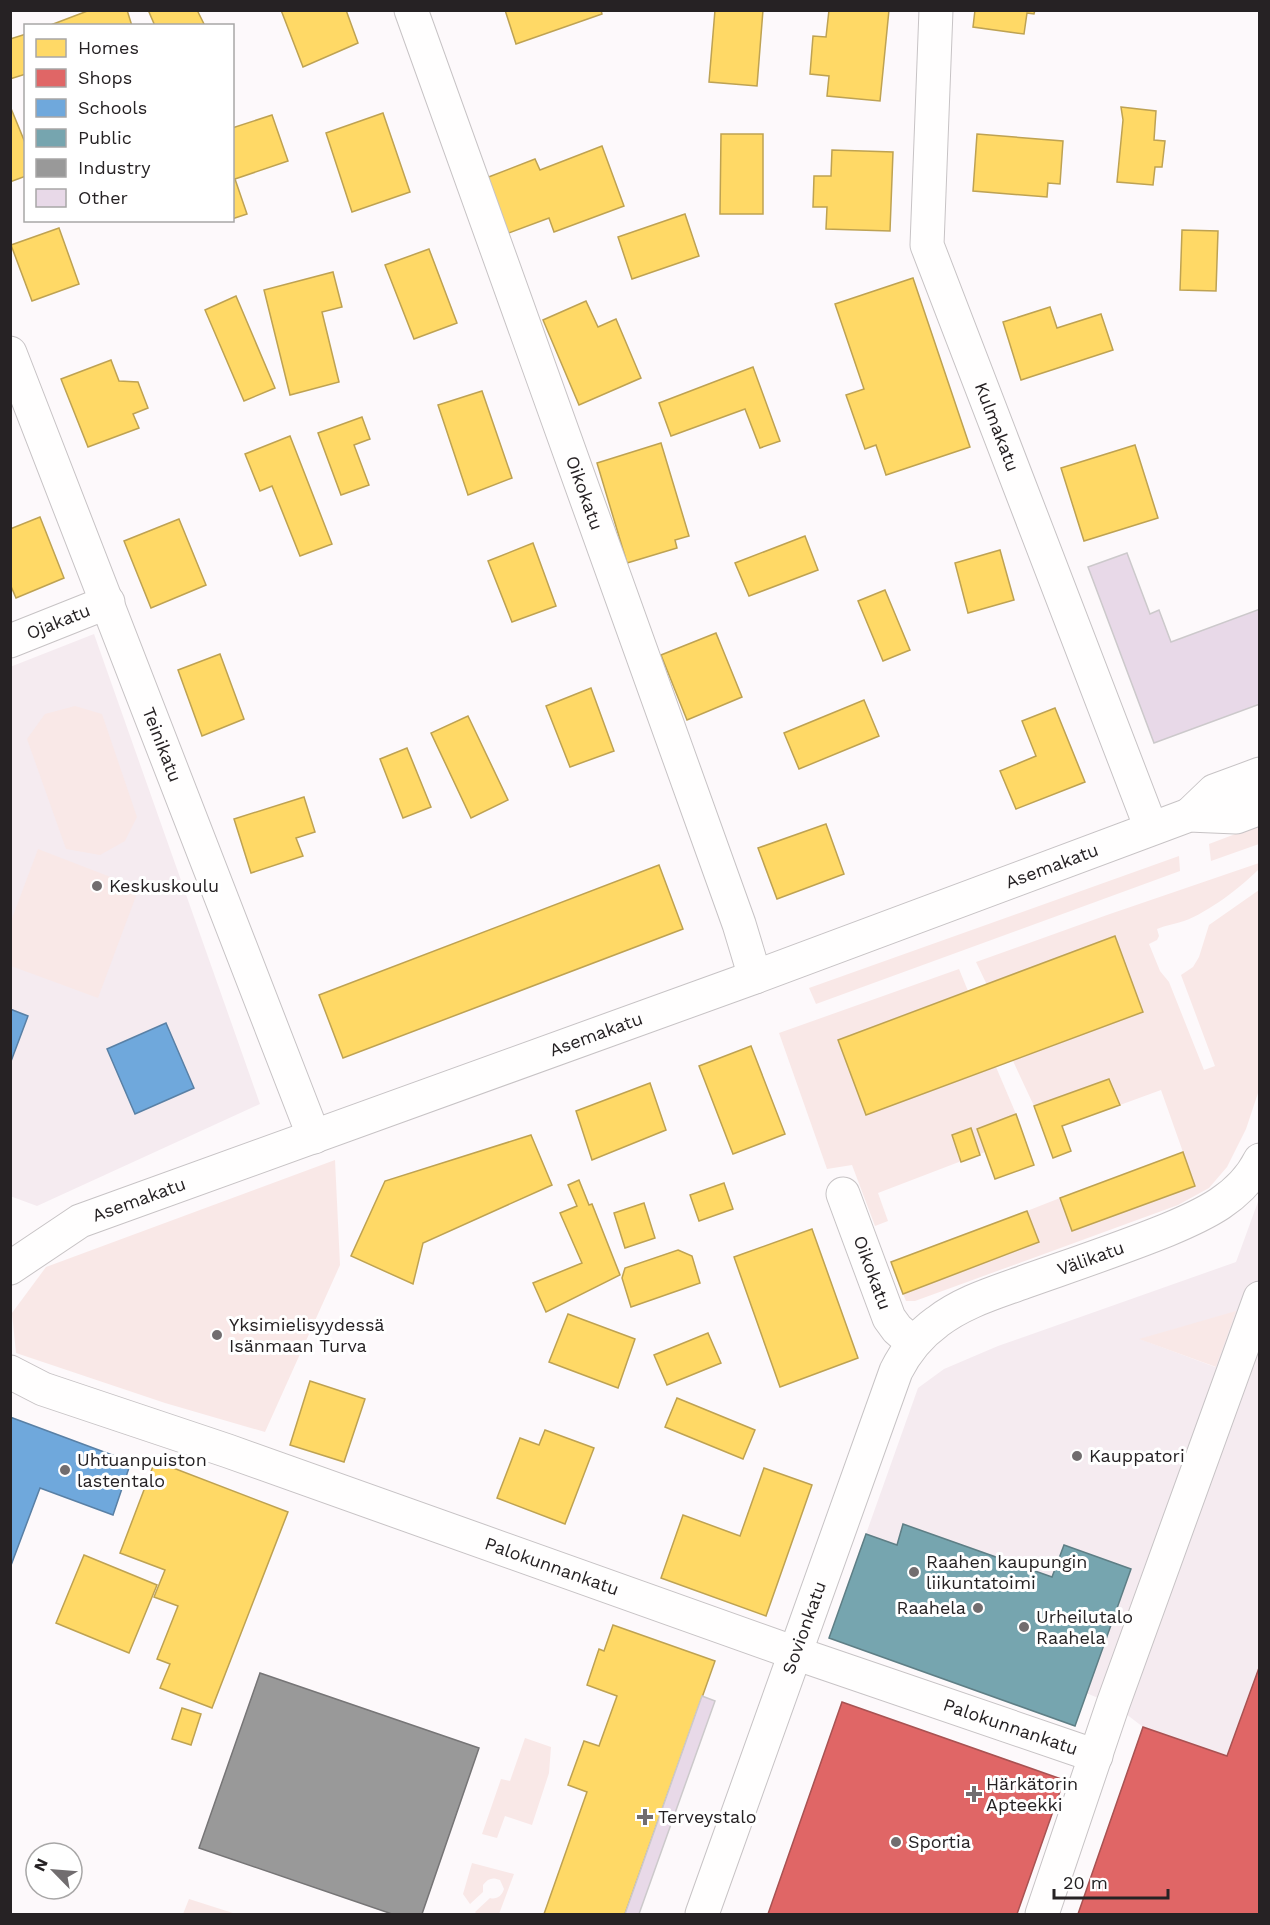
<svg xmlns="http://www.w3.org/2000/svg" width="1270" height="1925" font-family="'Work Sans',sans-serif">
	<rect width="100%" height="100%" fill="#fdf9fb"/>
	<g fill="#f5ebf0" fill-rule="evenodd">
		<polygon points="94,634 260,1104 37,1206 10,1196 10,667"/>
		<path d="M 1259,1199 L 1259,1665 L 1227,1756 L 1143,1727 L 1113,1704 L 1086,1693 L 1131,1569 L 1064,1545 L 1052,1577 L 903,1525 L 897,1545 L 866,1534 L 918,1388 L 944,1369 L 998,1346 L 1236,1262 ZM 1235,1312 L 1215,1367 L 1140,1339 L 1141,1339 Z"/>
	</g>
	<g fill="#f9e8e7">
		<polygon points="75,706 102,714 137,817 125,841 100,855 66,849 27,739 45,714"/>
		<polygon points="1259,825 1259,844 1211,861 1209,844"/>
		<polygon points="38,849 139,888 98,998 11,966 11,921"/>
		<polygon points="1179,856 1180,871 816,1004 809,988"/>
		<path d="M 1259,863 L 1259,869 C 1241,887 1209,912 1184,921 C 1175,924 1166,925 1157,929 L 1159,936 L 1157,940 L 1149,944 L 1160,971 L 1169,982 L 1204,1070 L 1215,1066 L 1181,975 L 1193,967 L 1199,957 L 1209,925 L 1259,890 L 1259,1090 L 1246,1129 L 1227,1167 L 1209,1188 L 1178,1205 L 915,1301 L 906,1301 L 903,1294 L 1038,1242 L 1027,1211 L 1060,1198 L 1072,1231 L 1195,1186 L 1161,1090 L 1120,1105 L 1109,1079 L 1034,1106 L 1013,1061 L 1143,1012 L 987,985 L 976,962 L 1107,915 Z"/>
		<polygon points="959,969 968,991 838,1040 866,1115 996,1067 1016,1114 977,1129 985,1152 878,1193 888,1221 875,1226 852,1165 827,1169 779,1033"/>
		<polygon points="335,1160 340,1265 265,1432 165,1403 16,1353 12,1313 46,1267"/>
		<polygon points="1236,1311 1216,1367 1139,1339"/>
		<polygon points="525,1738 551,1747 549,1773 532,1825 505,1816 497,1838 482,1834 501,1779 510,1781"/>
		<path d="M 472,1863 L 514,1874 L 499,1914 L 477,1914 L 475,1912 L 490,1898 C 496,1900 502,1896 504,1889 L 500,1880 C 493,1877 488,1878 483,1885 L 483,1892 L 470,1904 L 463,1894 Z"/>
		<polygon points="189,1899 236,1914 183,1914"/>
	</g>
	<g fill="#ffd966" stroke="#bea252" stroke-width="1.5">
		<polygon points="90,10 127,10 132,26 48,26"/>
		<polygon points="152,10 197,10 205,26 155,26 149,12"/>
		<polygon points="281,10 346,10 358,43 303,67"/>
		<polygon points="505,10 601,10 602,14 516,44"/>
		<polygon points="715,10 763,10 757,86 709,82"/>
		<polygon points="829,10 889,10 880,101 827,96 829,76 810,74 813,36 826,37"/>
		<polygon points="975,10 1035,10 1034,14 1027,13 1024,34 973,27"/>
		<polygon points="26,34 26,74 10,79 10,39"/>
		<polygon points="10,106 26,145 26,176 10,182"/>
		<polygon points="1121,107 1156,111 1154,140 1165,141 1162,167 1155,167 1153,185 1117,182 1123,120"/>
		<polygon points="383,113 410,192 352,212 326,133"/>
		<polygon points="272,115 288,161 235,179 247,214 232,219 232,128"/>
		<polygon points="721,134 763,134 763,214 720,214"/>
		<polygon points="977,134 1063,141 1060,184 1048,183 1047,197 973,191"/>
		<polygon points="602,146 624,206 554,232 549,218 506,234 486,178 535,159 540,170"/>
		<polygon points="832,150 893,152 890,231 826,229 827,207 813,207 814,176 831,176"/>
		<polygon points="685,214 699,256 632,279 618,237"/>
		<polygon points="59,228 79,284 32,301 11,245"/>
		<polygon points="1182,230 1218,231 1216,291 1180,290"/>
		<polygon points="429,249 457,323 414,339 385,265"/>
		<polygon points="333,272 342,307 322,312 339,382 290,395 264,290"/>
		<polygon points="913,278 970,447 886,475 876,445 865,449 846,395 864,389 835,304"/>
		<polygon points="236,296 275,388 244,401 205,310"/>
		<polygon points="586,301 598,327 616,319 641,378 579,405 543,320"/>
		<polygon points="1050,307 1057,328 1101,314 1113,350 1021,380 1003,322"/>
		<polygon points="111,360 119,381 138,382 148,408 133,414 139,428 88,447 61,379"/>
		<polygon points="753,367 780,441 760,448 745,409 671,436 659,403"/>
		<polygon points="482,391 512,478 468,495 438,405"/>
		<polygon points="362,417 370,439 354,445 369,485 341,495 318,433"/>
		<polygon points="290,436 332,544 300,556 272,486 260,491 245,454"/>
		<polygon points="661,443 689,536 675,540 677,548 627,563 597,463"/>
		<polygon points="1135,445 1158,518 1084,541 1061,468"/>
		<polygon points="40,517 64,578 16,598 10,584 10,529"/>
		<polygon points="179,519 206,585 151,608 124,541"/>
		<polygon points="805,536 818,570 749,596 735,563"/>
		<polygon points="533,543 556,606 512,622 488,561"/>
		<polygon points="1000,550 1014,600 968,613 955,563"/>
		<polygon points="885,590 910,650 883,661 858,601"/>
		<polygon points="716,633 742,697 687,720 661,655"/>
		<polygon points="220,654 244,719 202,736 178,670"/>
		<polygon points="591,688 614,751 570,767 546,706"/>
		<polygon points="864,700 879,736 799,769 784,733"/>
		<polygon points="1055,708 1085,782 1016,809 1000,771 1036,756 1022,721"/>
		<polygon points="468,716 508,800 471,818 431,733"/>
		<polygon points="407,748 431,807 403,818 380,759"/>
		<polygon points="304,797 315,832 296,838 303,856 251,873 234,819"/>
		<polygon points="826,824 844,874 777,899 758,848"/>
		<polygon points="659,865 683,929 343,1058 319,995"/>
		<polygon points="1115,936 1143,1012 866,1115 838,1040"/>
		<polygon points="751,1046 785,1134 733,1154 699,1066"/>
		<polygon points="1109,1079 1120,1105 1062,1126 1071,1151 1053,1158 1034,1106"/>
		<polygon points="650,1083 666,1130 592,1160 576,1111"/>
		<polygon points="1016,1114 1034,1165 995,1179 977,1129"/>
		<polygon points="971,1128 980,1155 961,1162 952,1135"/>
		<polygon points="531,1135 552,1185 423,1243 413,1284 351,1256 385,1181"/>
		<polygon points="1183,1152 1195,1186 1072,1231 1060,1198"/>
		<polygon points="579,1180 589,1205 592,1204 620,1275 546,1312 533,1283 582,1263 560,1213 577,1206 568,1185"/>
		<polygon points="724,1183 733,1209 699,1221 690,1195"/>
		<polygon points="644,1203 655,1238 625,1248 614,1213"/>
		<polygon points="1027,1211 1039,1242 903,1294 891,1262"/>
		<polygon points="812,1229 858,1358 780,1387 734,1257"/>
		<polygon points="678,1250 692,1256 700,1283 631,1307 622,1278 625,1268"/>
		<polygon points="568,1314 635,1339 618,1388 549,1362"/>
		<polygon points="708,1333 721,1363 667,1385 654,1355"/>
		<polygon points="310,1381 365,1399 344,1462 290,1445"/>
		<polygon points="677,1398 755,1430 743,1459 665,1427"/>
		<polygon points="545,1430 594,1448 565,1524 497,1498 520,1438 539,1445"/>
		<polygon points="155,1461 288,1512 212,1708 160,1688 170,1664 157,1659 178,1606 154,1597 165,1570 120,1553"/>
		<polygon points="764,1468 812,1485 766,1616 661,1578 683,1515 740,1536"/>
		<polygon points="84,1555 157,1585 129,1653 56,1623"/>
		<polygon points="613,1625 715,1661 625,1914 544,1914 587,1792 568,1785 584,1741 599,1746 617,1696 587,1685 599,1649 604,1651"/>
		<polygon points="182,1708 201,1714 191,1745 172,1739"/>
	</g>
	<g fill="#e06666" stroke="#a85252" stroke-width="1.5">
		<polygon points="1260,1665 1260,1914 1078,1914 1143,1727 1227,1756"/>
		<polygon points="842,1702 1064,1780 1017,1914 768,1914"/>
	</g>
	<g fill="#6fa8dc" stroke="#5980a5" stroke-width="1.5">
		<polygon points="10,1009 28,1016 10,1064"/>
		<polygon points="166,1023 194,1088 135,1114 107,1049"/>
		<polygon points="10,1417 131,1462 113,1515 40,1488 10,1568"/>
	</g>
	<polygon fill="#76a5af" stroke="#5e7e85" stroke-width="1.5" points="903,1524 1052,1577 1064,1545 1131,1569 1075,1726 829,1638 866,1534 897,1545"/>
	<polygon fill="#999" stroke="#767576" stroke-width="1.5" points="260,1673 479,1748 422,1914 392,1914 199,1848"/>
	<g fill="#e8d9e8" stroke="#ccc9cb" stroke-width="1.5">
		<polygon points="1127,553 1150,614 1159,610 1171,642 1260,609 1260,704 1154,743 1088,567"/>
		<polygon points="702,1696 715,1701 639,1914 625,1914"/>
	</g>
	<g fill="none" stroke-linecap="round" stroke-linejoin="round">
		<g stroke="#c7c3c5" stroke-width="35">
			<g id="street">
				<path id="s1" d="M 411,10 L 739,924 L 755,977"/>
				<path id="s2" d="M 936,10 L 927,245 L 1151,828"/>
				<path id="s3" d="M 10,353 L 314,1137"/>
				<path id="s4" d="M 10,641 L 108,602"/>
				<polyline points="1189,815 1214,791 1260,774"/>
				<path id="s5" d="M 843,1194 L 889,1318 L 897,1329 L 913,1343"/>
				<path id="s6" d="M 10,1268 L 80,1221 L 755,977 L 1189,815 L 1236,817 L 1260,808"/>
				<path id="s7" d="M 10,1372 L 43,1389 L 228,1451 L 795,1653 L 1096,1756"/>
				<path id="s8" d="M 702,1914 L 896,1371 C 906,1351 919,1335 937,1322 C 963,1302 994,1293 1024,1282 C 1072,1265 1120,1249 1167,1230 C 1203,1215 1241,1198 1260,1160"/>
				<polyline points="1042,1914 1113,1704 1260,1298"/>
			</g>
		</g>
		<use href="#street" stroke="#fffefe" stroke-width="33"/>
	</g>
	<g fill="#716d6f" stroke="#fff" stroke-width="2">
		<circle cx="97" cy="886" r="6"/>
		<circle cx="217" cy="1335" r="6"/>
		<circle cx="1077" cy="1456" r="6"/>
		<circle cx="65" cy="1470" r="6"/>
		<circle cx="914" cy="1572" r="6"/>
		<circle cx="978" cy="1608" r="6"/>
		<circle cx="1024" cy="1627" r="6"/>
		<path d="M971 1785h6v6h6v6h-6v6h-6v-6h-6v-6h6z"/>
		<path d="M642 1808h6v6h6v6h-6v6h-6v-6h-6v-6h6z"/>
		<circle cx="896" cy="1842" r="6"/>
	</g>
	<g text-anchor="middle" stroke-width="6" stroke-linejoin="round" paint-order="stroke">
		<g font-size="18" fill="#262224" stroke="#fff">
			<text dy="6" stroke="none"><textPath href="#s2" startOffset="430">Kulmakatu</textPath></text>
			<text dy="6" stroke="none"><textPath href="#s1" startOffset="513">Oikokatu</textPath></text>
			<text dy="6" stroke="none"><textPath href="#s4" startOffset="52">Ojakatu</textPath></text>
			<text dy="6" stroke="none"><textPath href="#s3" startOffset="420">Teinikatu</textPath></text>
			<text dy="6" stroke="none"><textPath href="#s6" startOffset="1119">Asemakatu</textPath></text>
			<text dy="6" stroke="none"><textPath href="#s6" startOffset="633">Asemakatu</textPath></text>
			<text dy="6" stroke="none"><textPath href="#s6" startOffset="147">Asemakatu</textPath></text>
			<text dy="6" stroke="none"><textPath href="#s8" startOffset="808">Välikatu</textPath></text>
			<text dy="6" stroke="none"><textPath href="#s5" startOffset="84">Oikokatu</textPath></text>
			<text dy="6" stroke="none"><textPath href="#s7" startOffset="576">Palokunnankatu</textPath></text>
			<text dy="6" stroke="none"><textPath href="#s8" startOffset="304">Sovionkatu</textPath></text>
			<text dy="6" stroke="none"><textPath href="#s7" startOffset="1062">Palokunnankatu</textPath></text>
		</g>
		<g font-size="18" fill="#262224" stroke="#fff" text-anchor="start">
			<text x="109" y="892">Keskuskoulu</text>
			<text x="229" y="1331">Yksimielisyydessä<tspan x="229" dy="21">Isänmaan Turva</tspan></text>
			<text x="1089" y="1462">Kauppatori</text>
			<text x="77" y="1466">Uhtuanpuiston<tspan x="77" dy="21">lastentalo</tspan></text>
			<text x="926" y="1568">Raahen kaupungin<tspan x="926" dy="21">liikuntatoimi</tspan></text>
			<text x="966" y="1614" text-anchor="end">Raahela</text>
			<text x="1036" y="1623">Urheilutalo<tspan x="1036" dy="21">Raahela</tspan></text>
			<text x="986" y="1790">Härkätorin<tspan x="986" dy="21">Apteekki</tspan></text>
			<text x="658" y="1823">Terveystalo</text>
			<text x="908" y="1848">Sportia</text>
		</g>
	</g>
	<rect width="1270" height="1925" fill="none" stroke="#262224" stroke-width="24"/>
	<rect x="24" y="24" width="210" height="198" fill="#ffffff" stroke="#a8a7a7" stroke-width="1.5"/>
	<rect x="36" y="39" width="30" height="18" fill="#ffd966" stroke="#a8a7a7" stroke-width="1.5"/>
	<text x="78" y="54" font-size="18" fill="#262224">Homes</text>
	<rect x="36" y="69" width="30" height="18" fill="#e06666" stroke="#a8a7a7" stroke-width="1.5"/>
	<text x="78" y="84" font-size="18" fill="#262224">Shops</text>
	<rect x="36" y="99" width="30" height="18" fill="#6fa8dc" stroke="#a8a7a7" stroke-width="1.5"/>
	<text x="78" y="114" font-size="18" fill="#262224">Schools</text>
	<rect x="36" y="129" width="30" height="18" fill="#76a5af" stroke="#a8a7a7" stroke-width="1.5"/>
	<text x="78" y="144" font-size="18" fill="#262224">Public</text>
	<rect x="36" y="159" width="30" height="18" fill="#999999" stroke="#a8a7a7" stroke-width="1.5"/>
	<text x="78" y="174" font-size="18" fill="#262224">Industry</text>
	<rect x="36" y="189" width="30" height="18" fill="#e8d9e8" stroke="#a8a7a7" stroke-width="1.5"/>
	<text x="78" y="204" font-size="18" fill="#262224">Other</text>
	<g transform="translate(54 1871) rotate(295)"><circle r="28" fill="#ffffff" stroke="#a8a7a7" stroke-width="1.5"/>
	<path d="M0-4.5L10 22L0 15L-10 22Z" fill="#716d6f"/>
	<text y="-9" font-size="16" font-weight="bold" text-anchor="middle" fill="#262224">N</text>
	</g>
	<path d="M1054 1889v9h114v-9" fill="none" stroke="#262224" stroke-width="3"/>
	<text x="1063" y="1889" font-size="18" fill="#262224" stroke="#ffffff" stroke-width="4.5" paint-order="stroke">20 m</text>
</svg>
